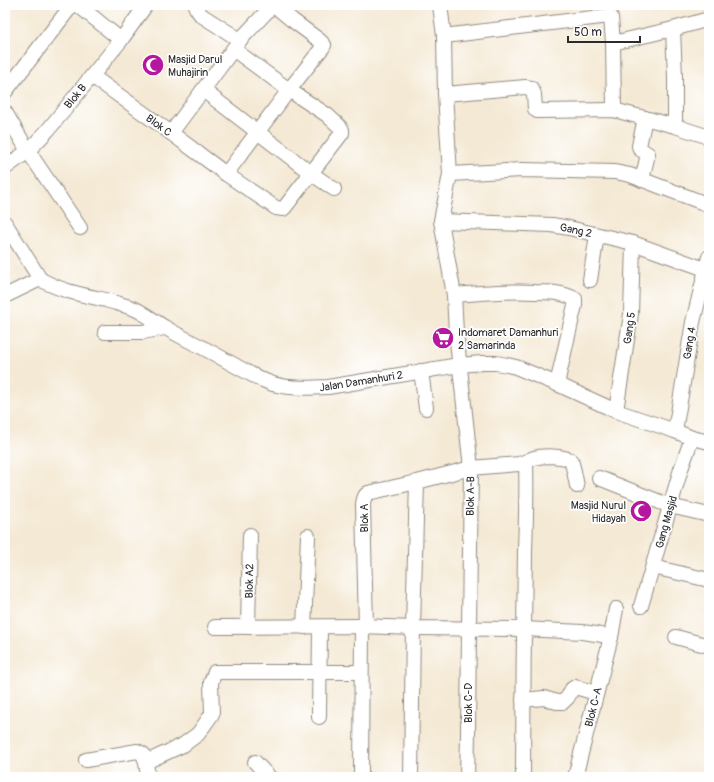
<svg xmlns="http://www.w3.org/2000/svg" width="714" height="782" font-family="Pangolin,sans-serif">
	<rect width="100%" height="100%" fill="#fff"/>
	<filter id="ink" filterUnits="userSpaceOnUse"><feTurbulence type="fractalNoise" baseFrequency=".025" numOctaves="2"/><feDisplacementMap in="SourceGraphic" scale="8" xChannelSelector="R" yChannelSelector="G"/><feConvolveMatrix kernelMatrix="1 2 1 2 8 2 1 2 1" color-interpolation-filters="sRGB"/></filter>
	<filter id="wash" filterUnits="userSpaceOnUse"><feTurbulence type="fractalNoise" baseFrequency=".012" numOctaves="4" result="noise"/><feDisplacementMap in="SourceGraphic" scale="16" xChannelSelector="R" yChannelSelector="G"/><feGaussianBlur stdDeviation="0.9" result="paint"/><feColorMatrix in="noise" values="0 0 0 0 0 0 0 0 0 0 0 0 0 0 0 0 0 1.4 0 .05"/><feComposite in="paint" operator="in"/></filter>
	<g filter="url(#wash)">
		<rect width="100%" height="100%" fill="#f4e9d4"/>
	</g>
	<g filter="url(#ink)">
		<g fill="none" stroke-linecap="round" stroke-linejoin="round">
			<g stroke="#908a80" stroke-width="16">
				<g id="minor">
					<polyline points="78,5 121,40"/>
					<polyline points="199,5 196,8 201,15 240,40"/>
					<polyline points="440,5 444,36 445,94 450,174 441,221 454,295 456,332 471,468 469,628 468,734 467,777"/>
					<polyline points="673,29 675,77 675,126"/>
					<polyline points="444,36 609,16 611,17 613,43 614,110"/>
					<polyline points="613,43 673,29 709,19"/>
					<polyline points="92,76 171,133 226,174 276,208 283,209 285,207 342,133 342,130 339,126 327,115 289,90 233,49"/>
					<polyline points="203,90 312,174 334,189"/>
					<polyline points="5,92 72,5"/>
					<polyline points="445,94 525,87 531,88 534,94 535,109 537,111 614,110 675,126 709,137"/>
					<polyline points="5,112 28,151 80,228"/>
					<polyline points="171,133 240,40 273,5"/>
					<polyline points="5,168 28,151 48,130 121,40 146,5"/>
					<polyline points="226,174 289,90 323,47 324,45 319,40 292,20 274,5"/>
					<polyline points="450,174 522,170 615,172 630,175 709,205"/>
					<polyline points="642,180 648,154 640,149 639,146 645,118"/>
					<polyline points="441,221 552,225 569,228 633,243 705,269"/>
					<path d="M 5,223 L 40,279 C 60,291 83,295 106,300 C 115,303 125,305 135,309 C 146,314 155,322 166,328 C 186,340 207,349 227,361 C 242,369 257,379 273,384 C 291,389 310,388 328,387 L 459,365 L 482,363 L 496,363 L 507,365 L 516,367 L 557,384 L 616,411 L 675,431 L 692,438 L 709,442"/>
					<polyline points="590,280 597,235"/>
					<path d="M 454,295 C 481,293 508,290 535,292 C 549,292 562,292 575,299 L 575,305 L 557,384"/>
					<polyline points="5,296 40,279"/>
					<polyline points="105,332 143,332 164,328"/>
					<polyline points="421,371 426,408"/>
					<polyline points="616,411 631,314 633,243"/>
					<polyline points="675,431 682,389 693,322 709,257"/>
					<polyline points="599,478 670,506 709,515"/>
					<polyline points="653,567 709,580"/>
					<polyline points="641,606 681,469 692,438"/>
					<path d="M 366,626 L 363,504 C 364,499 364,496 368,493 L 417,482 L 471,468 L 519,464 C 525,462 529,460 534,458 C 544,455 562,456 571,460 L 574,471 L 577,486"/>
					<polyline points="215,627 362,626 413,628 524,629 582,632 596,634 611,637"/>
					<polyline points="248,627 250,535"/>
					<polyline points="304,627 308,536"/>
					<polyline points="676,637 709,646"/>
					<polyline points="523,700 544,698 557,702 563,702 568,697 572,689 575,687 596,693"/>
					<polyline points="319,717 320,627"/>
					<polyline points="86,760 137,751 143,754 146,762 148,777"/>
					<polyline points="146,762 183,745 198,734 212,714 211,682 215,672 361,672"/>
					<polyline points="255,762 269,777"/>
					<polyline points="361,777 362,626"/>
					<polyline points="411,777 413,628 417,482"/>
					<path d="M 523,777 C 523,702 524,626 525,551 C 526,521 527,492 526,462"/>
					<polyline points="575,777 611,637 616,609"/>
				</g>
			</g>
			<use href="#minor" stroke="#fff" stroke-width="14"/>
		</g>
	</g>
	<defs>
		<g id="mosque-disc" transform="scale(1.15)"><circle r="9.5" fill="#b5179e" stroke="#fff"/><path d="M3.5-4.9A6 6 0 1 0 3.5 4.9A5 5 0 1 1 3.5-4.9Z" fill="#fff"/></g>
		<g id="supermarket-disc" transform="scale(1.15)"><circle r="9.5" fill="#b5179e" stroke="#fff"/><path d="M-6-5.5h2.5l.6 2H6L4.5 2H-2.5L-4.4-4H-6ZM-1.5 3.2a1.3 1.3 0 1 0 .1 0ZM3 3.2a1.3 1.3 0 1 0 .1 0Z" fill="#fff"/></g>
	</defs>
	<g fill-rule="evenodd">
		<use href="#mosque-disc" x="153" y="65"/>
		<use href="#supermarket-disc" x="443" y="338"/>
		<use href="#mosque-disc" x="641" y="511"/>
	</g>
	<g text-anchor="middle" stroke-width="3.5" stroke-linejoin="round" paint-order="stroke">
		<g font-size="11" fill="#2b2b2b" stroke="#fff" text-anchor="start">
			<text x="168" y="63">Masjid Darul<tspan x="168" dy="13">Muhajirin</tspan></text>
			<text x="458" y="336">Indomaret Damanhuri<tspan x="458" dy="13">2 Samarinda</tspan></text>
			<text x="626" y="509" text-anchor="end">Masjid Nurul<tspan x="626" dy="13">Hidayah</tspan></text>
		</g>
		<g font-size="11" fill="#2b2b2b" stroke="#fff">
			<text transform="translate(75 96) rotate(-51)" y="4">Blok B</text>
			<text transform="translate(159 125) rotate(36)" y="4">Blok C</text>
			<text transform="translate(576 230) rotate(12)" y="4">Gang 2</text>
			<text transform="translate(629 328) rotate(-82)" y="4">Gang 5</text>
			<text transform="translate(689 343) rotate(-81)" y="4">Gang 4</text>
			<text transform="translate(361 381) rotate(-9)" y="4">Jalan Damanhuri 2</text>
			<text transform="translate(470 496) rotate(-89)" y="4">Blok A-B</text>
			<text transform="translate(364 518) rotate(-90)" y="4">Blok A</text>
			<text transform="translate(666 522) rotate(-74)" y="4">Gang Masjid</text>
			<text transform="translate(249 581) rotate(-89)" y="4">Blok A2</text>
			<text transform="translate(468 703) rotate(-90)" y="4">Blok C-D</text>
			<text transform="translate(593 707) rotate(-76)" y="4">Blok C-A</text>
		</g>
	</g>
	<rect width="714" height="782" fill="none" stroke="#fff" stroke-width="20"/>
	<path d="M568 36v6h72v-6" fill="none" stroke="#2b2b2b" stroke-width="2"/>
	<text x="574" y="36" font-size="12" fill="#2b2b2b" stroke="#ffffff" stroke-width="3" paint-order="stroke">50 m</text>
</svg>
